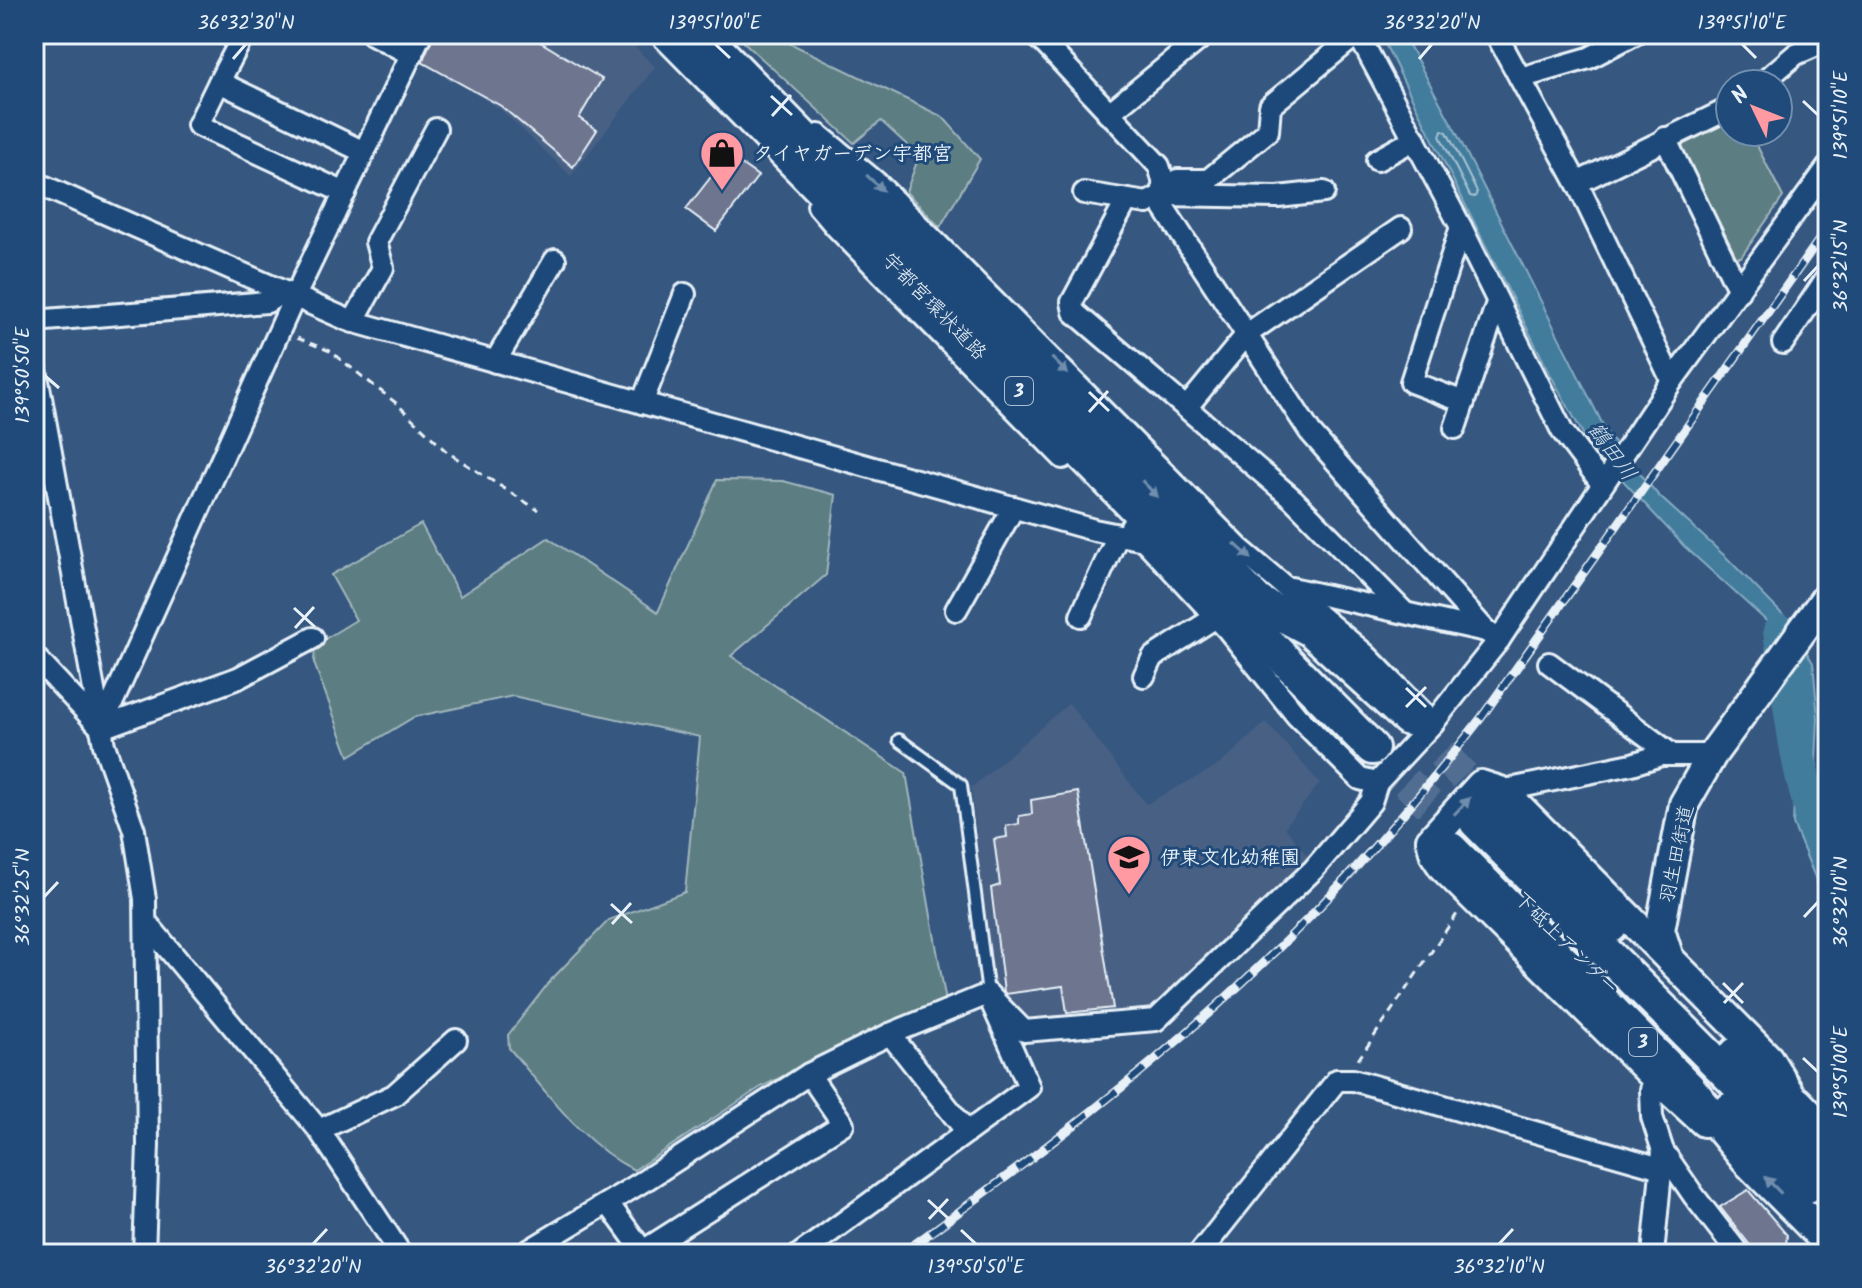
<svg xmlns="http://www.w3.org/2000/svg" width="1862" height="1288" font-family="Kalam,'Klee One',sans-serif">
	<rect width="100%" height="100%" fill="#365780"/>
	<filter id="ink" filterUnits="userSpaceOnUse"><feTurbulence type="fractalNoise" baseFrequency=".0125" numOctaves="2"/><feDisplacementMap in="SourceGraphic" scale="16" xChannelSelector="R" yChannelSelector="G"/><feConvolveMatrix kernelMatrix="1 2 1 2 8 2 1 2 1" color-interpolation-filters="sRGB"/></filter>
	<g filter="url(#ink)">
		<g fill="#466084">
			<polygon points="432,34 622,34 655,67 571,176 500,109 420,61"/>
			<polygon points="1069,703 1146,804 1219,765 1266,722 1320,783 1285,827 1309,858 1237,934 1156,1012 1026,1023 995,990 971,788"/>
		</g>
		<g fill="#5c7d82" stroke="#a2b7bd" stroke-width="2">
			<polygon points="735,34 771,34 943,117 980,159 940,227 906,192 919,156 881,121 854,143"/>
			<polygon points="1730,117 1730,132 1750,132 1783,197 1741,257 1730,257 1674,144"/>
			<path d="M 717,480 L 783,481 L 836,495 L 826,575 L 731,656 L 906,773 L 946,1002 L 887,1024 L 761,1087 L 634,1170 C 582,1144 546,1091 509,1048 L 508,1035 L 551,980 L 609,920 L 685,892 L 700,737 L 513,696 L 414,717 L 349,756 L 314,663 L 315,645 L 356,620 L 331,575 L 421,524 L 460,596 L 548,538 L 658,612 Z"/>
		</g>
		<polygon fill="#437c9c" stroke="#85abc1" stroke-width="2" points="1380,34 1403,34 1456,132 1608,435 1658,495 1727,558 1788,620 1813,663 1818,718 1816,761 1828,851 1828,901 1819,887 1793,824 1798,707 1773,627 1684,546 1588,443 1550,374"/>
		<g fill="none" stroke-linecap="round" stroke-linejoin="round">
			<g stroke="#a6c2d3" stroke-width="2">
				<polygon points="1442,130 1447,132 1477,192 1475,197 1470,196 1440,136"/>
				<polyline points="1828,838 1821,836 1817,831 1809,775 1804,772 1801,776 1801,822 1828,887"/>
			</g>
			<path stroke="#437c9c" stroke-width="34" d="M 1780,631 C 1791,703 1795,785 1828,851"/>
		</g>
		<g fill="#6d758f" stroke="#e8f1f8" stroke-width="2">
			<polygon points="434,34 527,34 602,79 579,118 597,130 573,167 501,106 422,62"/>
			<polygon points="728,155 758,176 716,231 686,209"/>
			<polygon points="1078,792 1113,1008 1067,1013 1063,986 1006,994 1004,992 991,888 1000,885 994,839 1007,837 1006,826 1019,824 1019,816 1032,814 1031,800"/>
			<polygon points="1748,1190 1787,1235 1785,1254 1757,1254 1720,1207"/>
		</g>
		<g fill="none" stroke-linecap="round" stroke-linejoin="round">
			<g stroke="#516e92" stroke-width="32" stroke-dasharray="32 16" stroke-linecap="butt">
				<polyline points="1408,719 1493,806"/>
				<polyline points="1372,748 1461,836"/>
				<polyline points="1807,1186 1828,1207"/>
			</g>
			<g stroke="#e8f1f8" stroke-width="16">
				<polyline id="service" points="899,740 961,785 988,994"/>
			</g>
			<g stroke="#e8f1f8" stroke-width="26">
				<g id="minor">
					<polyline points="244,34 219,82 364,152"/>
					<polyline points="372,34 412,55"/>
					<polyline points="1033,34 1045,44 1159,166 1163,180 1164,208 1310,432 1486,631 1499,640"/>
					<polyline points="1358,34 1461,227 1562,431 1602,484"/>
					<polyline points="1496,34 1577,183 1672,381"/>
					<polyline points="1520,78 1589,58 1635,34"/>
					<polyline points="219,82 198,125 345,193"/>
					<polyline points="1761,84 1796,54 1828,40"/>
					<polyline points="1108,114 1206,34"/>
					<polyline points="819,135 876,182 1240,549 1365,654 1433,723"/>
					<polyline points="1665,138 1739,291"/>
					<polyline points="1377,160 1415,139"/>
					<polyline points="34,182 348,320 1094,530 1144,540"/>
					<polyline points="1577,183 1730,108"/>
					<polyline points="1084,193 1147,203 1162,195 1177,180 1208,180 1268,131 1270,106 1357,34"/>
					<polyline points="1162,195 1278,197 1324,192"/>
					<polyline points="1127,200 1072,302 1074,312 1293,499 1404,612"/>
					<polyline points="818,206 837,228 1063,458"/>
					<polyline points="1461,227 1411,382 1464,402"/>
					<polyline points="34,321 267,302 281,293"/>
					<polyline points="353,322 383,268 376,242 436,129"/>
					<polyline points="1783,343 1828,276"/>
					<polyline points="34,359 104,745 134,830 145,899 148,1145 144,1254"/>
					<polyline points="495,362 555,260"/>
					<polyline points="642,403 685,294"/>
					<polyline points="1187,407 1247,334 1401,228"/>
					<polyline points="1455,428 1497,303"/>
					<polyline points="1131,526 1228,630 1297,716 1360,779 1377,783 1433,723 1499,640 1672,381 1828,167"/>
					<polyline points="1291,588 1486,631"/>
					<polyline points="956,610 1014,507"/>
					<polyline points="1081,616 1118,535"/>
					<polyline points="34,656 101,728"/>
					<polyline points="1549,663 1671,754"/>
					<polyline points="1144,676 1153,657 1216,617"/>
					<polyline points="101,728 294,298 421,34"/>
					<polyline points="101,728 238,678 313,638"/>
					<polyline points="1500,791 1632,764 1661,755 1712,755"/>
					<polyline points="146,922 319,1130 394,1095 456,1040"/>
					<polyline points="988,994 1024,1031 1156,1020 1313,870 1371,802 1377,783"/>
					<polyline points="890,1034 967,1132"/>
					<polyline points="319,1130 401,1254"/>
					<polyline points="1663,1151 1694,1196 1739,1254"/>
					<polyline points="608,1203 645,1254"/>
					<polyline points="643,1251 843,1124 809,1074"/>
					<polyline points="523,1254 647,1179 809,1074 890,1034 988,994"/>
					<polyline points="800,1254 1029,1087 993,1006"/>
					<polyline points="1199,1254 1337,1080 1353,1080 1661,1168"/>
					<polyline points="1653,1254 1663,1151 1652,1117 1651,1090 1654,1076"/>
				</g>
			</g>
			<g stroke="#e8f1f8" stroke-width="34">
				<g id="secondary">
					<polyline points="1669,958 1660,930 1684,804 1712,755 1828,595"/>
					<polyline points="1704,1122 1654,1076 1443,867 1435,855 1431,840 1481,785 1500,791 1509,797 1768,1058 1794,1101"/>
				</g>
			</g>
			<g stroke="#e8f1f8" stroke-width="38">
				<g id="primary">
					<polyline points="668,34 1372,748"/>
					<polyline points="702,34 1271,615"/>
					<polyline points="1258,602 1311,630 1408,719"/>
					<polyline points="1493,806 1611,926"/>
					<polyline points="1476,822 1822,1169"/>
					<polyline points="1451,849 1689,1088 1747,1159 1828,1241"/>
					<polyline points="1736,1054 1755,1074 1796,1103 1828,1136"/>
					<polyline points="1731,1109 1807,1186"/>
				</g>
			</g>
			<g stroke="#e8f1f8" stroke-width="3" stroke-dasharray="8 6" stroke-linecap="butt">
				<polyline points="297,338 330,351 396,403 447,452 538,510"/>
				<polyline points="1819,648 1828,667"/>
				<polyline points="1358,1060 1457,914"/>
			</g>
			<use href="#service" stroke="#1f4a7a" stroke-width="10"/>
			<use href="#minor" stroke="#1f4a7a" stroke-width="20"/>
			<use href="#secondary" stroke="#1f4a7a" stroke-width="28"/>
			<use href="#primary" stroke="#1f4a7a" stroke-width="32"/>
			<g stroke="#e8f1f8" stroke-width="9">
				<path id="rail" d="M 901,1254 C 1027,1163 1152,1070 1264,962 C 1343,887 1414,804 1481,718 L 1828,227"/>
			</g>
			<use href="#rail" stroke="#1f4a7a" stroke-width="6" stroke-dasharray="18" stroke-linecap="butt"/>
		</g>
		<defs><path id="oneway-solid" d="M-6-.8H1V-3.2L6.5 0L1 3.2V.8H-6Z" transform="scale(2)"/></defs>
		<g fill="#6f8dac">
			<use href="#oneway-solid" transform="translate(875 183) rotate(43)"/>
			<use href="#oneway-solid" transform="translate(1060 366) rotate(45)"/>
			<use href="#oneway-solid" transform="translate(1150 489) rotate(46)"/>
			<use href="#oneway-solid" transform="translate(1243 551) rotate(42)"/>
			<use href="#oneway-solid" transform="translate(1462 806) rotate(-47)"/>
			<use href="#oneway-solid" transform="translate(1773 1185) rotate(-134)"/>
		</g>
	</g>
	<path fill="none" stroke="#e8f1f8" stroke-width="3" d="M 715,44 L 730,58M 1742,44 L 1756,58M 233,59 L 246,44M 1419,59 L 1432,44M 771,96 L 792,115M 1803,101 L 1818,115M 772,116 L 791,95M 1804,281 L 1818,266M 44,375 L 59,388M 1089,392 L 1109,411M 1089,412 L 1108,391M 294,608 L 315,627M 295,628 L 314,607M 1406,688 L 1426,707M 1406,707 L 1426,687M 44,897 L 58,882M 611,904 L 632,923M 1804,917 L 1818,902M 612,924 L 631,903M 1723,983 L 1743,1003M 1724,1003 L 1743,983M 1803,1058 L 1818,1072M 928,1200 L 949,1219M 929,1219 L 948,1199M 961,1230 L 976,1244M 313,1244 L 327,1229M 1499,1244 L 1513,1229"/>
	<defs>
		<g id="shop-pin" transform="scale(2.3)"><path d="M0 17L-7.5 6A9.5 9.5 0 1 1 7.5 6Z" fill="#ff9aa2" stroke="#1f4a7a"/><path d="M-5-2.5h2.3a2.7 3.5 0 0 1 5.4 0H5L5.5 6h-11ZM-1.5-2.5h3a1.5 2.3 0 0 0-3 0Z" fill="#111"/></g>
		<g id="school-pin" transform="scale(2.3)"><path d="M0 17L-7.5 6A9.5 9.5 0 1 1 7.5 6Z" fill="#ff9aa2" stroke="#1f4a7a"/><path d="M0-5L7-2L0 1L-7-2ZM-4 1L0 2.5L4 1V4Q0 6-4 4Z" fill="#111"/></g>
	</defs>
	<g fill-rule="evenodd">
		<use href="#shop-pin" x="722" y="153"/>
		<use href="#school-pin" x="1129" y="857"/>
	</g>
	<g text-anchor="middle" stroke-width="6" stroke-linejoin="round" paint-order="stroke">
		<g fill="#1f4a7a" stroke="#acbfd2" stroke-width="2">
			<rect x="1005" y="377" width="28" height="28" rx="6"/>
			<rect x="1629" y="1028" width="28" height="28" rx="6"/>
		</g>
		<g font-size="18" font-weight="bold" fill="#e8f1f8">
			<text x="1019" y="397">3</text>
			<text x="1643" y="1048">3</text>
		</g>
		<g font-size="20" font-weight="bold" fill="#e8f1f8" stroke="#1f4a7a" text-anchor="start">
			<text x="753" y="160">タイヤガーデン宇都宮</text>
			<text x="1160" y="864">伊東文化幼稚園</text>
		</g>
		<g font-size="20" fill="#e8f1f8" stroke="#1f4a7a">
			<text transform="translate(935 306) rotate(46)" y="7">宇都宮環状道路</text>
			<text transform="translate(1676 854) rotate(-78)" y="7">羽生田街道</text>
			<text transform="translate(1567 943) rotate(45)" y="7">下砥上アンダー</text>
		</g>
		<g font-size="22" font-style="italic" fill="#cfdfea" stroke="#1f4a7a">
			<text transform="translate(1613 451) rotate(54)" y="8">鶴田川</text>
		</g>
	</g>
	<rect width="1862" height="1288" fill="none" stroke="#1f4a7a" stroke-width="88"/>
	<g transform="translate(1754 108) rotate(313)"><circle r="38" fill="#1f4a7a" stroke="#6f8dac" stroke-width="2"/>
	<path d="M0-6L14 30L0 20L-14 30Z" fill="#ff9aa2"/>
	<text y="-12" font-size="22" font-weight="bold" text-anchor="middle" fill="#e8f1f8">N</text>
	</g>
	<rect x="44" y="44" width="1774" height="1200" fill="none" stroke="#e8f1f8" stroke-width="3"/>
	<g font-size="20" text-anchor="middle" fill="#e8f1f8">
		<text x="246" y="29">36°32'30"N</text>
		<text x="715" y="29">139°51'00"E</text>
		<text x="1432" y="29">36°32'20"N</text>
		<text x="1742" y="29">139°51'10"E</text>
		<text transform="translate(1840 115) rotate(-90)" y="7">139°51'10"E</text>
		<text transform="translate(1840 266) rotate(-90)" y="7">36°32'15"N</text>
		<text transform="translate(22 375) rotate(-90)" y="7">139°50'50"E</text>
		<text transform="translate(22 897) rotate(-90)" y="7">36°32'25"N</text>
		<text transform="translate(1840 902) rotate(-90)" y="7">36°32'10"N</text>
		<text transform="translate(1840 1072) rotate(-90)" y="7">139°51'00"E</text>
		<text x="313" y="1273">36°32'20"N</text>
		<text x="976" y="1273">139°50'50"E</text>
		<text x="1499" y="1273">36°32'10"N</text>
	</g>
</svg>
